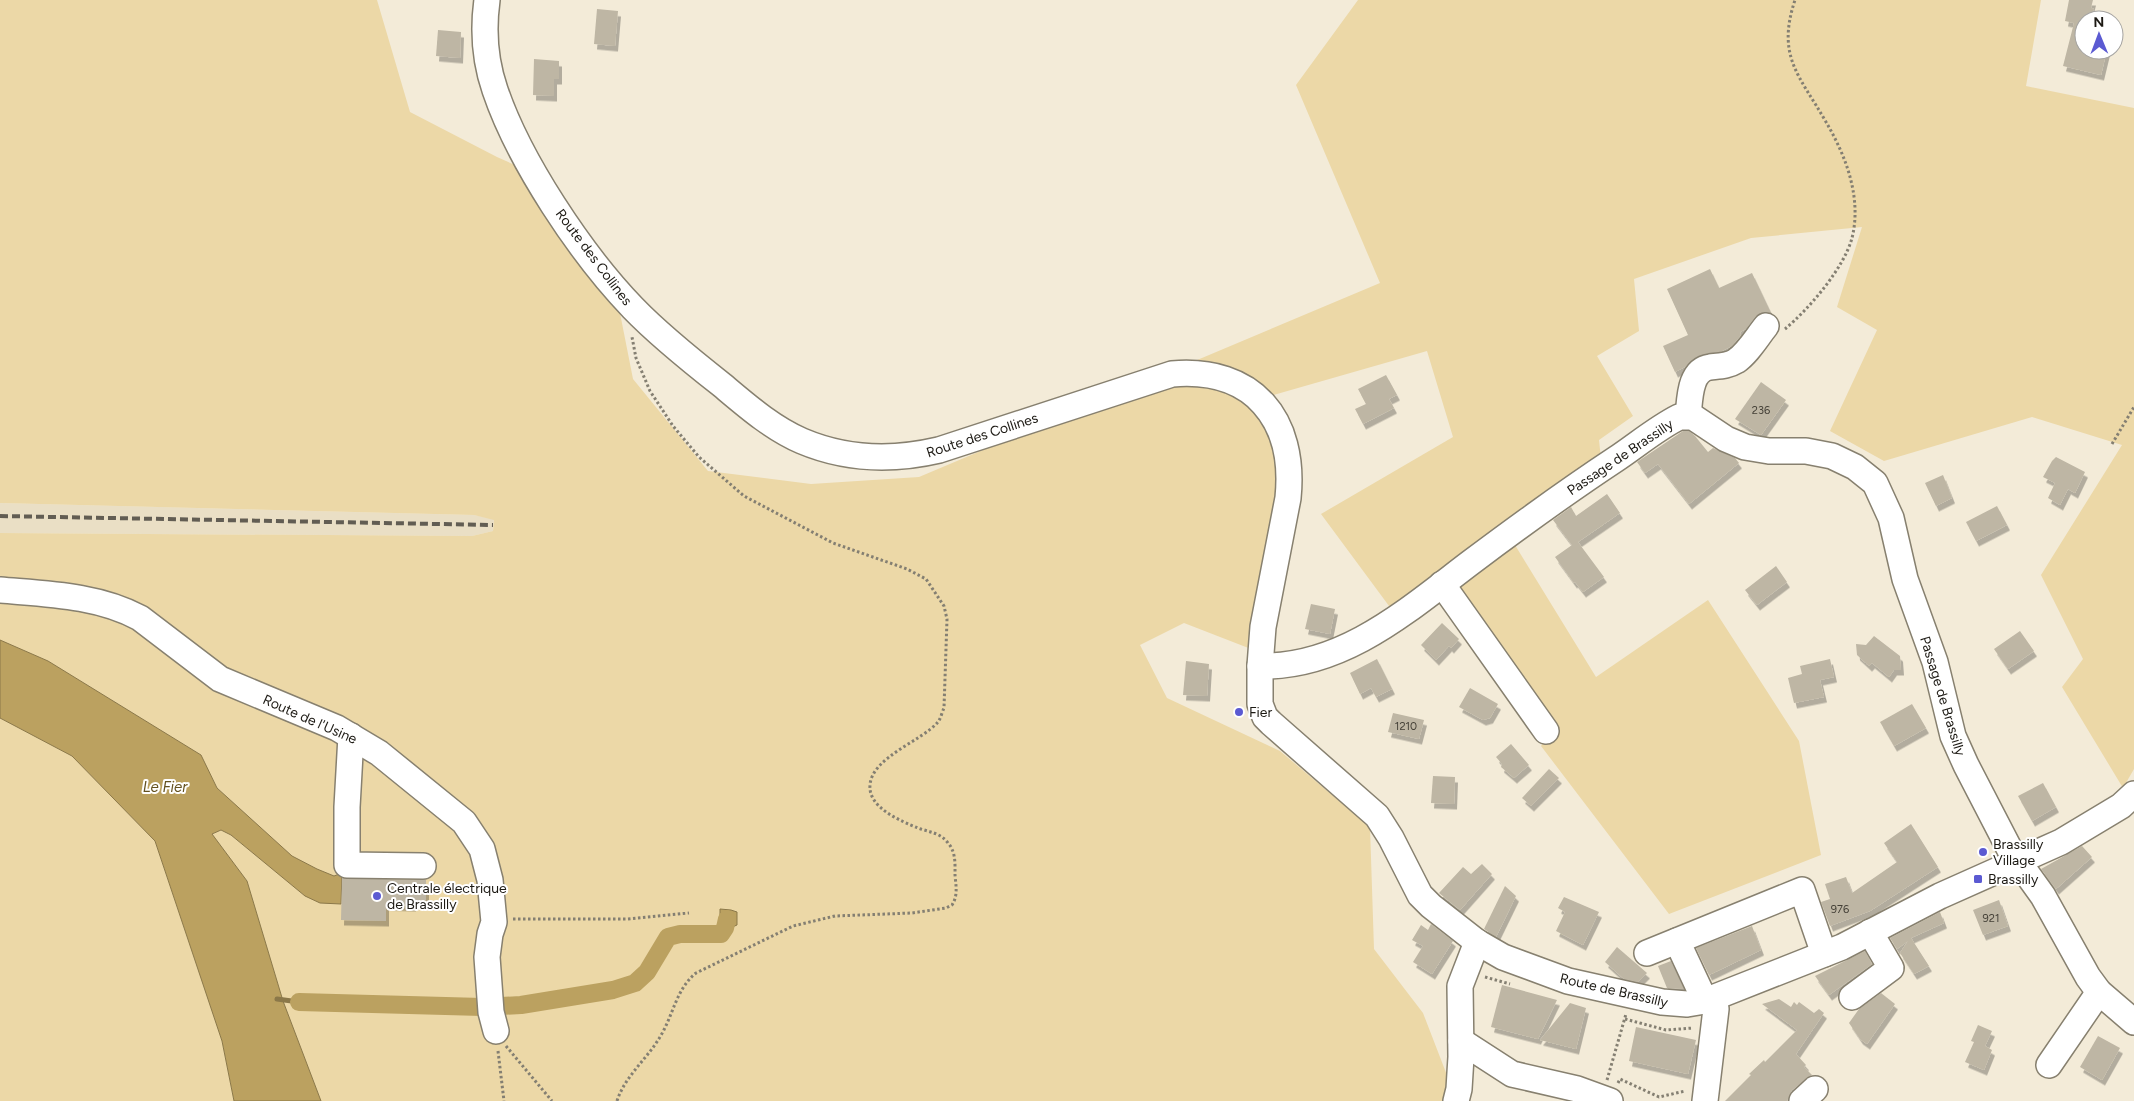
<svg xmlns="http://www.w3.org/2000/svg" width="2134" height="1101" font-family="Figtree,sans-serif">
	<defs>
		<filter id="shadow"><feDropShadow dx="3" dy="5.5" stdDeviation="0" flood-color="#0004"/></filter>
	</defs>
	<rect width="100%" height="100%" fill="#f3ebd8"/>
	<polygon fill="#eadfc5" points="0,503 474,515 494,519 493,531 472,536 0,533"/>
	<g fill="#ecd8a7">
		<polygon points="0,0 377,0 410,112 497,157 526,170 619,308 633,379 708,471 811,484 919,477 1380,283 1296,85 1358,0 2041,0 2026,86 2134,108 2134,769 2123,788 2062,687 2083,659 2041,575 2122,445 2032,417 1884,461 1830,431 1877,330 1837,307 1862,227 1751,238 1634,279 1639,331 1597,356 1633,416 1599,440 1601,459 1507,532 1596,677 1708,600 1799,741 1821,855 1669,914 1541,746 1553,729 1444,573 1392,610 1321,514 1453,437 1427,351 1246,403 1268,431 1280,460 1281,484 1251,649 1184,623 1140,645 1167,698 1280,751 1370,827 1374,949 1423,1013 1450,1083 1446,1101 321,1101 283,1001 247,881 212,834 221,830 231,835 305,896 342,873 334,876 317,869 292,856 217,788 201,755 48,661 0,640 0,533 472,536 493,531 494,520 474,515 0,503"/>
		<polygon points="0,718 72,756 155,841 222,1041 234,1101 0,1101"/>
	</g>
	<g fill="#bba160" stroke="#8b7849">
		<polygon points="0,640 48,661 201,755 217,788 292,856 317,869 334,876 342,873 341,904 320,903 305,896 231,835 221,830 212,834 247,881 283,1001 321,1101 234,1101 222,1041 155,841 72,756 0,718"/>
		<polygon points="720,909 731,910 737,912 737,925 730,928 720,928"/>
	</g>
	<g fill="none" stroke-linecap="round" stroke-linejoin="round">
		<polyline stroke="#8b7849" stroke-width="5" points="277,999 299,1002"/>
		<polyline stroke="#bba160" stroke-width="18" points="299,1002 482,1007 521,1005 613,990 635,983 647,972 668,937 680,934 721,934 725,928 727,919"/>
	</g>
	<g fill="#beb6a4" filter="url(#shadow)">
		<polygon points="2069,0 2093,0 2091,8 2094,9 2091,20 2084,20 2084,50 2107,50 2101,75 2063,66 2074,23 2065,21"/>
		<polygon points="597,9 618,11 615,46 594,44"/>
		<polygon points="438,30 461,32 460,58 436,56"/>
		<polygon points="534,59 559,61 559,79 554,79 554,96 533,95"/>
		<polygon points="1710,269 1719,288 1752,273 1771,313 1761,313 1755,317 1746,329 1740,332 1741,335 1732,346 1720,352 1699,356 1685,367 1675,372 1663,346 1688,335 1667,289"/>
		<polygon points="1386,375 1397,395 1389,399 1394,408 1363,424 1355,409 1366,404 1358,389"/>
		<polygon points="1761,382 1786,400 1761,435 1735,419"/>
		<polygon points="1683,431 1689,431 1695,436 1708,452 1713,448 1735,458 1739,463 1689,504 1658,464 1645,473 1637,462"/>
		<polygon points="2056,457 2085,472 2075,493 2068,489 2060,505 2048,498 2055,483 2043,477 2052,461"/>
		<polygon points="1943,475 1952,498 1936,506 1925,483"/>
		<polygon points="1607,494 1620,513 1578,542 1604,577 1583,592 1575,582 1574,583 1555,557 1572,545 1553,520 1571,507 1576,516"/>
		<polygon points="1997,506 2007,525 1976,541 1966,522"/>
		<polygon points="1776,566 1787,582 1757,605 1745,590"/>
		<polygon points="1311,604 1335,609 1330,634 1305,629"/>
		<polygon points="1442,623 1459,639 1451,648 1449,646 1436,660 1421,645"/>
		<polygon points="2020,631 2034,651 2008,669 1994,649"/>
		<polygon points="1874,636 1900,656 1901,670 1894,670 1889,677 1872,663 1869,666 1857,655 1856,644 1866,645"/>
		<polygon points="1377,659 1392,689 1376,697 1371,688 1360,694 1350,673"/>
		<polygon points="1830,659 1834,677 1820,680 1824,697 1794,703 1788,678 1802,674 1800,666"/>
		<polygon points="1186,661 1209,664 1207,696 1183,695"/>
		<polygon points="1470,688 1498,704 1490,718 1483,720 1459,707"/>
		<polygon points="1912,704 1926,728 1894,746 1880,722"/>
		<polygon points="1393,713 1424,720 1419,739 1388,732"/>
		<polygon points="1511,744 1529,765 1514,778 1501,767 1502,764 1496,757"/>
		<polygon points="1549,769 1559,778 1531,806 1522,798"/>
		<polygon points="1433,776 1455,777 1454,804 1431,803"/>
		<polygon points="2043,783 2056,807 2032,821 2018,796"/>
		<polygon points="1911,824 1938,867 1870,911 1830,926 1821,902 1830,899 1825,884 1846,877 1852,893 1897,862 1884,843"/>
		<polygon points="2082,846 2092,857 2056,889 2041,869"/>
		<polygon points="1482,864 1492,874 1460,910 1439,893 1463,867 1471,874"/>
		<polygon points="342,878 426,880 426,900 413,900 413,906 386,905 386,921 341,920"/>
		<polygon points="1505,886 1516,896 1496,937 1484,929"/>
		<polygon points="1564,897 1599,912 1583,945 1556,931 1565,912 1558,908"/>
		<polygon points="1999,900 2008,926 1983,935 1973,910"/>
		<polygon points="1940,912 1944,923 1911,938 1929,966 1914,974 1900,953 1908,941 1897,949 1890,938"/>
		<polygon points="1431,924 1453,941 1432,974 1413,962 1423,946 1412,940 1421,925 1428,930"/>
		<polygon points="1752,926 1761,950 1709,975 1696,948"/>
		<polygon points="1617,947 1647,973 1638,982 1624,979 1605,962"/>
		<polygon points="1865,951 1872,964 1829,995 1815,976"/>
		<polygon points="1671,961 1684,989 1667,988 1658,966"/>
		<polygon points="1502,985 1557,1000 1538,1039 1491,1027"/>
		<polygon points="1881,993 1895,1004 1867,1044 1860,1039 1849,1023 1859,1009"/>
		<polygon points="1779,999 1791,1007 1794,1002 1797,1005 1799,1002 1814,1013 1819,1009 1824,1013 1796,1054 1806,1065 1804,1067 1812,1075 1792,1090 1787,1101 1725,1101 1751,1075 1749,1074 1764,1060 1765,1062 1797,1030 1762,1004"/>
		<polygon points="1570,1003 1586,1008 1576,1049 1540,1040"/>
		<polygon points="1978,1025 1992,1031 1985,1046 1992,1050 1984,1070 1965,1062 1974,1042 1971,1041"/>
		<polygon points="1636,1027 1696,1040 1688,1074 1629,1061"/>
		<polygon points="2098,1036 2120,1048 2102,1080 2080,1067"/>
	</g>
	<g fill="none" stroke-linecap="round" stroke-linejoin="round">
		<g stroke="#87806f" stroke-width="28">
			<g id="minor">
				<path d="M 487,0 C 483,29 485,61 495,90 C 519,161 581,254 633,308 C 658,334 694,363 722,385 C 747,406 772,428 802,441 C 847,460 892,461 939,450 L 1172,374 C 1253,367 1296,419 1288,498 L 1263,627 L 1260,666 L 1260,704 L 1265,717 L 1271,723 L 1377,816 L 1391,838 L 1420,895 L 1431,906 L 1477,942 L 1503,957 L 1568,981 L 1662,1002 L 1687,1004 L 1705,1001 L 1842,947 L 1940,896 L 2061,842 L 2121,806 L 2134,794"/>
				<path d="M 1688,416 C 1690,400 1689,370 1710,367 C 1719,366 1728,366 1736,361 C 1748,353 1757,337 1766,326"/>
				<polyline points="1442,584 1546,731"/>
				<path d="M 0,590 C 46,594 98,595 140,618 L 220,679 L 337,728 L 379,753 L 464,822 L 482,849 L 490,880 L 494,922 L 490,934 L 487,957 L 491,1012 L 496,1031"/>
				<path d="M 1260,666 C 1343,668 1408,610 1470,563 C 1518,527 1566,492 1616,459 C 1637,445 1657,428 1679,417 L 1693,417 L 1726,439 L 1745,447 L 1769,451 L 1806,451 L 1832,456 L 1855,467 L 1875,483 L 1891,518 L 1905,579 L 1935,662 L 1953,736 L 1966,765 L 2010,850 L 2043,896 L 2088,977 L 2099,992 L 2134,1022"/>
				<polyline points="351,736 347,807 347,865 423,866"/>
				<polyline points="1677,941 1705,1001"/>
				<polyline points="1647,953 1802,890 1824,954"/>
				<polyline points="1852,997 1891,968 1870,932"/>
				<polyline points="1461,1041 1512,1074 1577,1089 1610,1101"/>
				<polyline points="2049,1065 2099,992"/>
				<polyline points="1456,1101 1459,1089 1461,1057 1460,986 1477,942"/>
				<polyline points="1705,1101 1716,1009 1714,999"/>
				<polyline points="1802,1101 1815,1089"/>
			</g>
		</g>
		<g stroke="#847f72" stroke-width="3" stroke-dasharray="2.5 2.5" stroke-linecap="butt">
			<path d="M 1785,329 C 1809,309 1844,268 1852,238 C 1862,198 1846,156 1826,122 C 1800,76 1776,57 1795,0"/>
			<polyline points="2112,444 2134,407"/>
			<polyline points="513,919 628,919 689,913"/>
			<polyline points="1485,977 1510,984"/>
			<polyline points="1625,1019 1666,1030 1693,1028"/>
			<polyline points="506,1046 552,1101"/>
			<polyline points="498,1051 504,1101"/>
			<polyline points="1607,1080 1626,1014"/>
			<polyline points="1618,1083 1620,1079 1659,1097 1685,1091"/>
			<path d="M 617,1101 C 625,1076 647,1059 660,1037 C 673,1016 676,989 696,973 L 793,926 L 835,916 L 912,913 L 946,908 L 952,905 C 958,896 956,886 955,875 C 955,864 956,852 948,843 C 941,833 929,832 918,828 C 901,821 868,808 870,785 C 872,757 922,741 938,722 C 941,718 942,712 944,708 L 947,619 L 944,606 L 926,579 L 907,569 L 833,543 L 744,496 L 699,457 L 673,426 L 650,391 L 636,358 L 632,337"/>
		</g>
		<use href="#minor" stroke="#fff" stroke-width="25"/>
		<polyline stroke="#625d53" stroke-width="4" stroke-dasharray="8 4" stroke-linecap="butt" points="0,516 493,525"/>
	</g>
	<g fill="#5b5ad2" stroke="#fff" stroke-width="2">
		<circle cx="1239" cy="712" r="5"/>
		<circle cx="1983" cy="852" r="5"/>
		<rect x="1973" y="874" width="10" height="10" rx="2.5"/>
		<circle cx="377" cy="896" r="5"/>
	</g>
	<g text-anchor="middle" stroke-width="4" stroke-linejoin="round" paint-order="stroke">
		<g font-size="11" fill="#444037">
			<text x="1761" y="414">236</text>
			<text x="1406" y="730">1210</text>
			<text x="1840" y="913">976</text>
			<text x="1991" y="922">921</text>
		</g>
		<g font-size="14" fill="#1c1913" stroke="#fff">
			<text transform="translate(594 257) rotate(53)" y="5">Route des Collines</text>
			<text transform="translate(982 435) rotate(-18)" y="5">Route des Collines</text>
			<text transform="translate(1620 457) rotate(-34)" y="5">Passage de Brassilly</text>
			<text transform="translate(1943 696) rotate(73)" y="5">Passage de Brassilly</text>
			<text transform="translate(310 719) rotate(24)" y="5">Route de l'Usine</text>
			<text transform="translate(1614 990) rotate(13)" y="5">Route de Brassilly</text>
		</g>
		<g font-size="14" fill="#1c1913" stroke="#fff" text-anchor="start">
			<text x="1249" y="717">Fier</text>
			<text x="1993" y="849">Brassilly<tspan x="1993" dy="16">Village</tspan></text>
			<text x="1988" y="884">Brassilly</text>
			<text x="387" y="893">Centrale électrique<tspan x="387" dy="16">de Brassilly</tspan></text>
		</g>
		<g font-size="15" font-style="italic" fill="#64511f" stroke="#fff">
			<text x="165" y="792">Le Fier</text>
		</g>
	</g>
	<g transform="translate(2099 35) rotate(359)"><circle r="24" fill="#ffffff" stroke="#a4a3a1"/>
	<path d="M0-4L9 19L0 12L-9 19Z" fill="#5b5ad2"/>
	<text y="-8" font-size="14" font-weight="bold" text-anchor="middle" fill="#1c1913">N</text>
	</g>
</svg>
